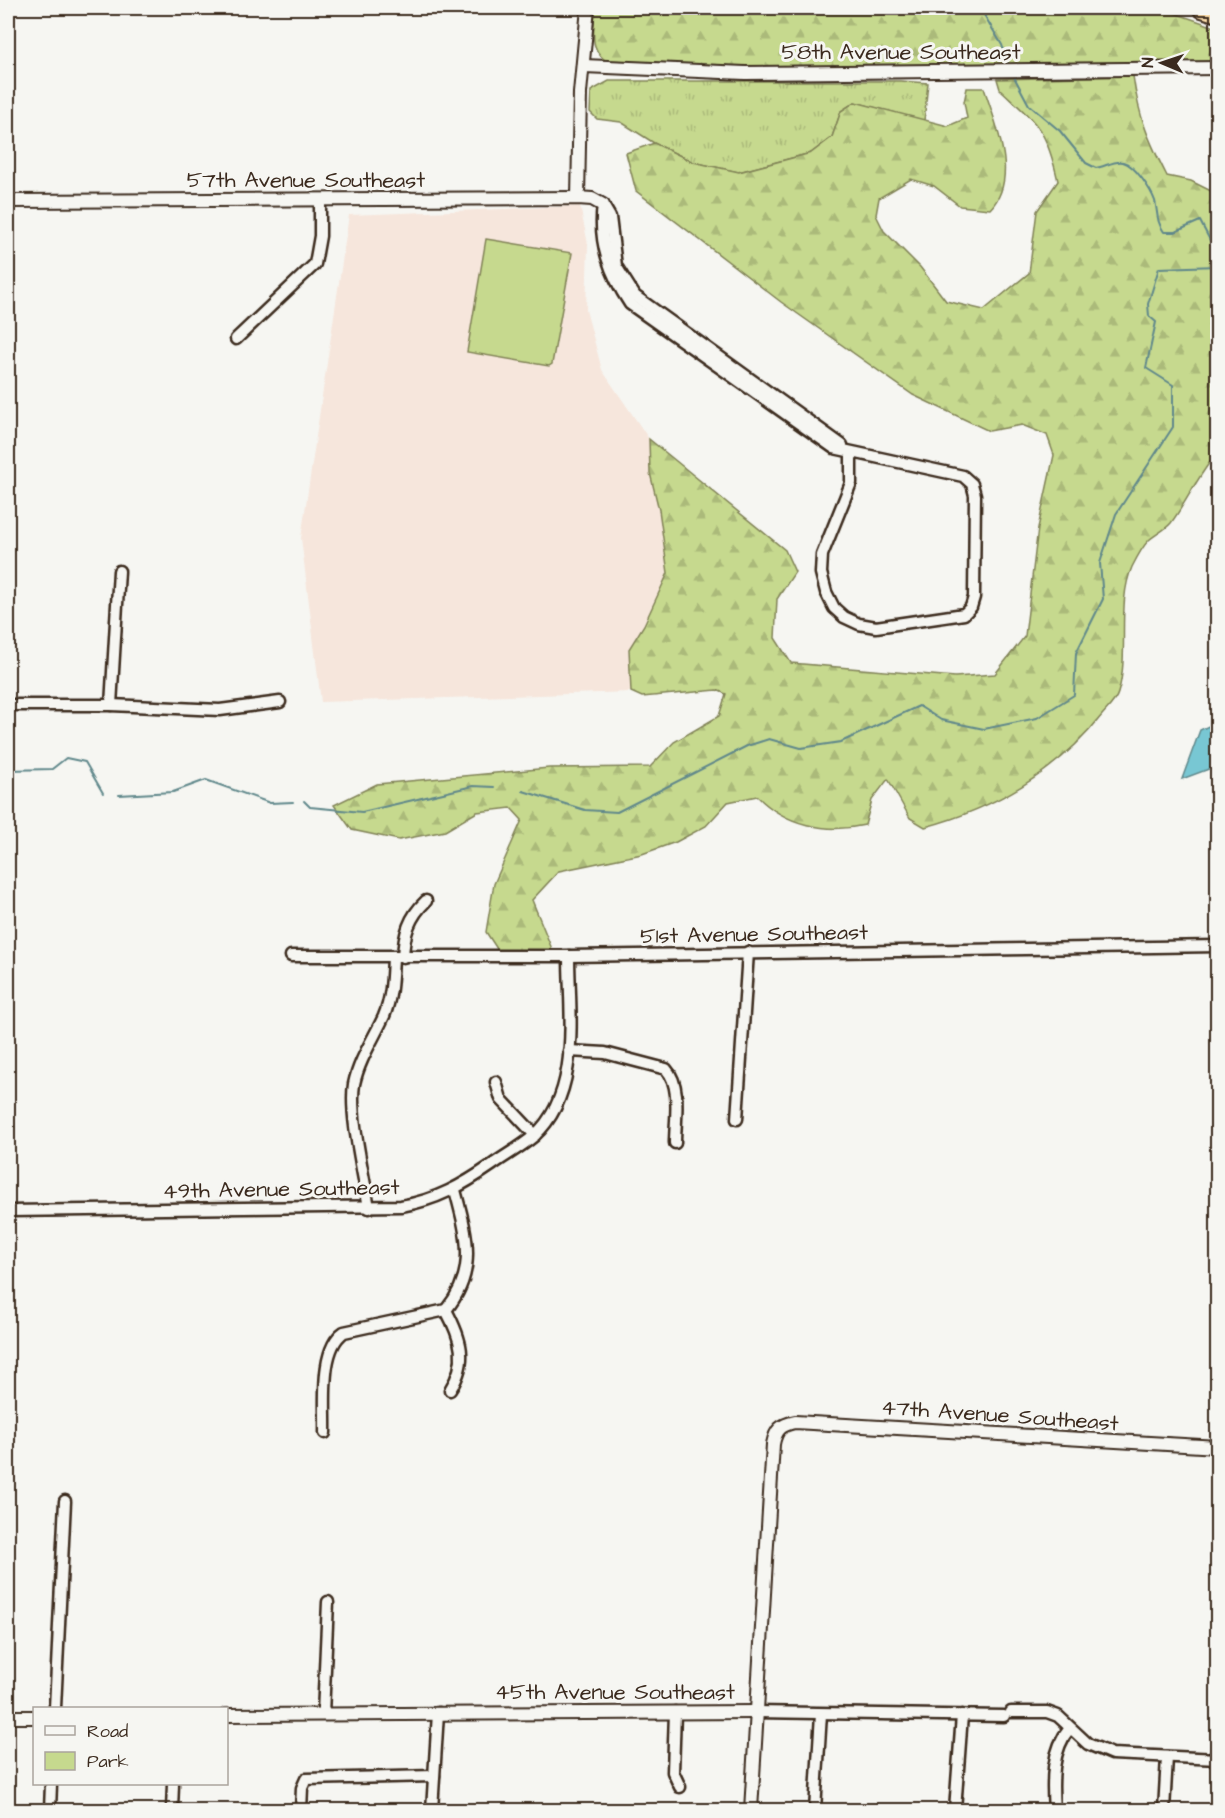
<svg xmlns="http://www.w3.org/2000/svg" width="1225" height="1818" font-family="'Architects Daughter',sans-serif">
	<defs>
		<pattern id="grass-tufts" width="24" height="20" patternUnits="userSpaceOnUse" patternTransform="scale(1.5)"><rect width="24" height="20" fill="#c6d98e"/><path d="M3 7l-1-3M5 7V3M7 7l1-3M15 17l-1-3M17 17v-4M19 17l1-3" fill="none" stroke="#abba7a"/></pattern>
		<pattern id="forest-firs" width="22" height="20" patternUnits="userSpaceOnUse" patternTransform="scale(1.5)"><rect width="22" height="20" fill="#c6d98e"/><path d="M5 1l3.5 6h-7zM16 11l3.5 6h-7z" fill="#abba7a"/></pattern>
	</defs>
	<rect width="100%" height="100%" fill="#f6f6f2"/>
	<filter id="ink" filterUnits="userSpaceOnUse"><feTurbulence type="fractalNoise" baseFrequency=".0167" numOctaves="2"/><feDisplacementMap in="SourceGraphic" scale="12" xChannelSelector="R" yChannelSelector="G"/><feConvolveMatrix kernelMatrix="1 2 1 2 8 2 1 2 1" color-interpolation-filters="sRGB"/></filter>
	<g filter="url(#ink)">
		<polygon fill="#f6e6dc" points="580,206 588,244 586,310 602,370 649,439 650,473 659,510 668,573 644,625 629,649 631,692 321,702 301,538 349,215"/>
		<polygon fill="url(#grass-tufts)" stroke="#808256" stroke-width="1.5" points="609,81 900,81 928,83 924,121 855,102 841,111 832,137 811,153 738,172 693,162 654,143 621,122 597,119 590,112 591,91"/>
		<g fill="url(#forest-firs)" stroke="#808256" stroke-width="1.5">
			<path d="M 595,8 L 1160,8 L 1218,28 L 1217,63 L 991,69 L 613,66 C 587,51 594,34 595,8 Z"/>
			<path d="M 1133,76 C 1139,118 1148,139 1167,176 L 1191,181 L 1217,194 L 1217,463 L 1210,462 C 1195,482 1185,504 1171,523 C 1165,530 1156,534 1149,540 C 1143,546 1136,559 1132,567 C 1116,604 1130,654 1118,693 C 1116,701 1107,709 1102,715 C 1058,772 993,809 925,827 L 910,818 L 888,779 L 872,800 L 865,825 C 826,834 785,825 757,796 L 728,802 L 706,826 L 676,842 L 642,854 L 559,871 L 532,900 L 554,954 L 501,955 L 486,932 L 494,884 L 522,820 L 511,808 L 477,812 L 445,831 L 399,840 L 352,830 L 334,805 L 377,784 L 549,768 L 650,767 L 674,742 L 719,716 L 726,694 L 717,690 L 642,697 L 631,692 L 629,649 L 644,625 L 668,573 L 659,510 L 650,473 L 649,439 L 785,550 L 795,572 L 777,599 L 775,638 L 791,663 L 955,677 L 995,674 L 1025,636 L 1038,528 L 1054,455 L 1047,435 L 1022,425 L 989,431 L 913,395 L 781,302 L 636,191 L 626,153 L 654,143 L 693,162 L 739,172 L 811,153 L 832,137 L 841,111 L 855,102 L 948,126 L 967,118 L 964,102 L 967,88 L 984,88 C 996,125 1020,178 990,209 L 960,206 L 934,186 L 911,179 L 879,198 L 876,215 L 884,231 L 920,267 L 946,301 L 984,310 L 1029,273 L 1037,211 L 1058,181 C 1046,128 1038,125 1000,89 L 997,79 Z"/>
		</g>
		<polygon fill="#c6d98e" stroke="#808256" stroke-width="1.5" points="486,239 572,253 552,364 549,366 467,352"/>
		<polygon fill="#78c7d3" stroke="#60888b" stroke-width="1.5" points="1213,724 1217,724 1217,766 1182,779 1200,730"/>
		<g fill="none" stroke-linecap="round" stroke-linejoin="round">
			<g stroke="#60888b" stroke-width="2">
				<polyline points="980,8 1002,45 1009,67"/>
				<path d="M 1013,75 L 1029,105 L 1060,131 L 1086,163 L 1096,168 C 1104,167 1115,160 1123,162 C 1135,165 1151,190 1155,201 C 1158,213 1156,221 1164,232 L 1175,232 L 1200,221 L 1214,248 L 1218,249"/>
				<polyline points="8,770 52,769 66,758 85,762 103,793"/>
				<polyline points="523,791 585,810 617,812 747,746 769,739 801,748 841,742 919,706 941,720 984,729 1037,718 1074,695 1076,653 1103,599 1100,563 1116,514 1173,427 1173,385 1146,368 1156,322 1149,316 1148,304 1159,268 1218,266"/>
				<polyline points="119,795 173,792 206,780 270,803 293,802"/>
				<polyline points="304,801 310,807 362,812 473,786 494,787"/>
			</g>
			<g stroke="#3b2a1e" stroke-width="15">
				<g id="minor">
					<path d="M 603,205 C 598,243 610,274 630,304 L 834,448 L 963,476 L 972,484 L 975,495 L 974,597 L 971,607 L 964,614 L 876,627 L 859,624 L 844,617 L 834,608 L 826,592 L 821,573 L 822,555 L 851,483 L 851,454"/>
					<polyline points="603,205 610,217 616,266 635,296 842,445"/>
					<polyline points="236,339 315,264 320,236 320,200"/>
					<polyline points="8,705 111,705 220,710 280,702"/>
					<polyline points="111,705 119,571"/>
					<polyline points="291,956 569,956 1218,946"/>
					<path d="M 403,957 C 404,934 409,917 426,901"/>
					<path d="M 569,1051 L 605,1053 L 666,1069 C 682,1086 675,1120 675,1143"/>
					<polyline points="496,1082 501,1099 535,1135"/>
					<polyline points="737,1119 748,952"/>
					<path d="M 369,1208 C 364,1175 349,1115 354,1084 C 359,1060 374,1038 384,1016 C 392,997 392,977 393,957"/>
					<path d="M 8,1211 L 401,1206 C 437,1200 463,1185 492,1165 C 506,1155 521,1147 534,1136 C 582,1093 569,1013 569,956"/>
					<path d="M 446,1310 C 478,1271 467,1235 455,1190"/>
					<path d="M 446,1310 C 461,1338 469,1361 450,1390"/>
					<path d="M 325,1433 C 326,1405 319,1349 344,1332 L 446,1310"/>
					<polyline points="55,1708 65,1501"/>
					<polyline points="675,1712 673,1772 680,1787"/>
					<polyline points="756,1712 1004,1716"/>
					<polyline points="1011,1712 1047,1712 1058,1716 1088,1744 1112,1754 1218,1759"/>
					<polyline points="323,1714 328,1602"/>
					<polyline points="50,1810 51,1784"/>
					<polyline points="172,1810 173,1784"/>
					<polyline points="301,1810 302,1788 306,1779 434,1776"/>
					<polyline points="432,1810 438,1713"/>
					<polyline points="815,1810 821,1714"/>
					<polyline points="955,1810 962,1715"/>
					<path d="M 1054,1810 C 1052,1782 1051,1750 1070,1728"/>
					<polyline points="1164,1810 1167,1757"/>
				</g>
			</g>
			<g stroke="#3b2a1e" stroke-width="16">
				<g id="tertiary">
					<polyline points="584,66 745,73 1218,68"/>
					<polyline points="578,198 580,93 588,8"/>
					<polyline points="8,201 578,198 592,199 603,205"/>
					<polyline points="226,1715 756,1712"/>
					<polyline points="8,1717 34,1717"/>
					<path d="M 751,1810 L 773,1444 C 776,1429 781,1425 795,1422 L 1218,1447"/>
				</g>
			</g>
			<g stroke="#3b2a1e" stroke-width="22">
				<polyline id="motorway" points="1202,8 1218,13"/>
			</g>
			<use href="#minor" stroke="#f6f6f2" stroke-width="10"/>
			<use href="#tertiary" stroke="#f6f6f2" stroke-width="12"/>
			<use href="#motorway" stroke="#fbddab" stroke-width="18"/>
		</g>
	</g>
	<g text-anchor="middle" stroke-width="6" stroke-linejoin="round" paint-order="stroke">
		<g font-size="22" fill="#3b2a1e" stroke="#f6f6f2">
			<text x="901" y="59">58th Avenue Southeast</text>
			<text x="306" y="187">57th Avenue Southeast</text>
			<text transform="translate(754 933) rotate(-1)" y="8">51st Avenue Southeast</text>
			<text transform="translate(281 1188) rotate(-1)" y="8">49th Avenue Southeast</text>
			<text transform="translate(1000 1414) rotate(4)" y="8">47th Avenue Southeast</text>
			<text x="615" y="1699">45th Avenue Southeast</text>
		</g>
	</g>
	<rect width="1225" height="1818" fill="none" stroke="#f6f6f2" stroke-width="30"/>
	<rect x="15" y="15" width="1195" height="1788" fill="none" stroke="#3b2a1e" stroke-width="2" filter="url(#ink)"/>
	<rect x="33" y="1707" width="195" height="78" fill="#f6f6f2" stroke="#aba49d" stroke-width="1.5"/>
	<rect x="45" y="1726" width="30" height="9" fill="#f6f6f2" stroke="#aba49d" stroke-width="1.5"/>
	<text x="87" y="1737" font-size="18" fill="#3b2a1e">Road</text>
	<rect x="45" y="1752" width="30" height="18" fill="#c6d98e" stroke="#aba49d" stroke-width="1.5"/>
	<text x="87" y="1767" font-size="18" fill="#3b2a1e">Park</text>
	<g transform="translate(1162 63) rotate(272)" stroke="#f6f6f2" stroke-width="4.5" paint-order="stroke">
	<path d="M0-4.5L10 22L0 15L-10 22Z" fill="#3b2a1e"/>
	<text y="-9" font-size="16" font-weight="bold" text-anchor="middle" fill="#3b2a1e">N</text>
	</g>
</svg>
